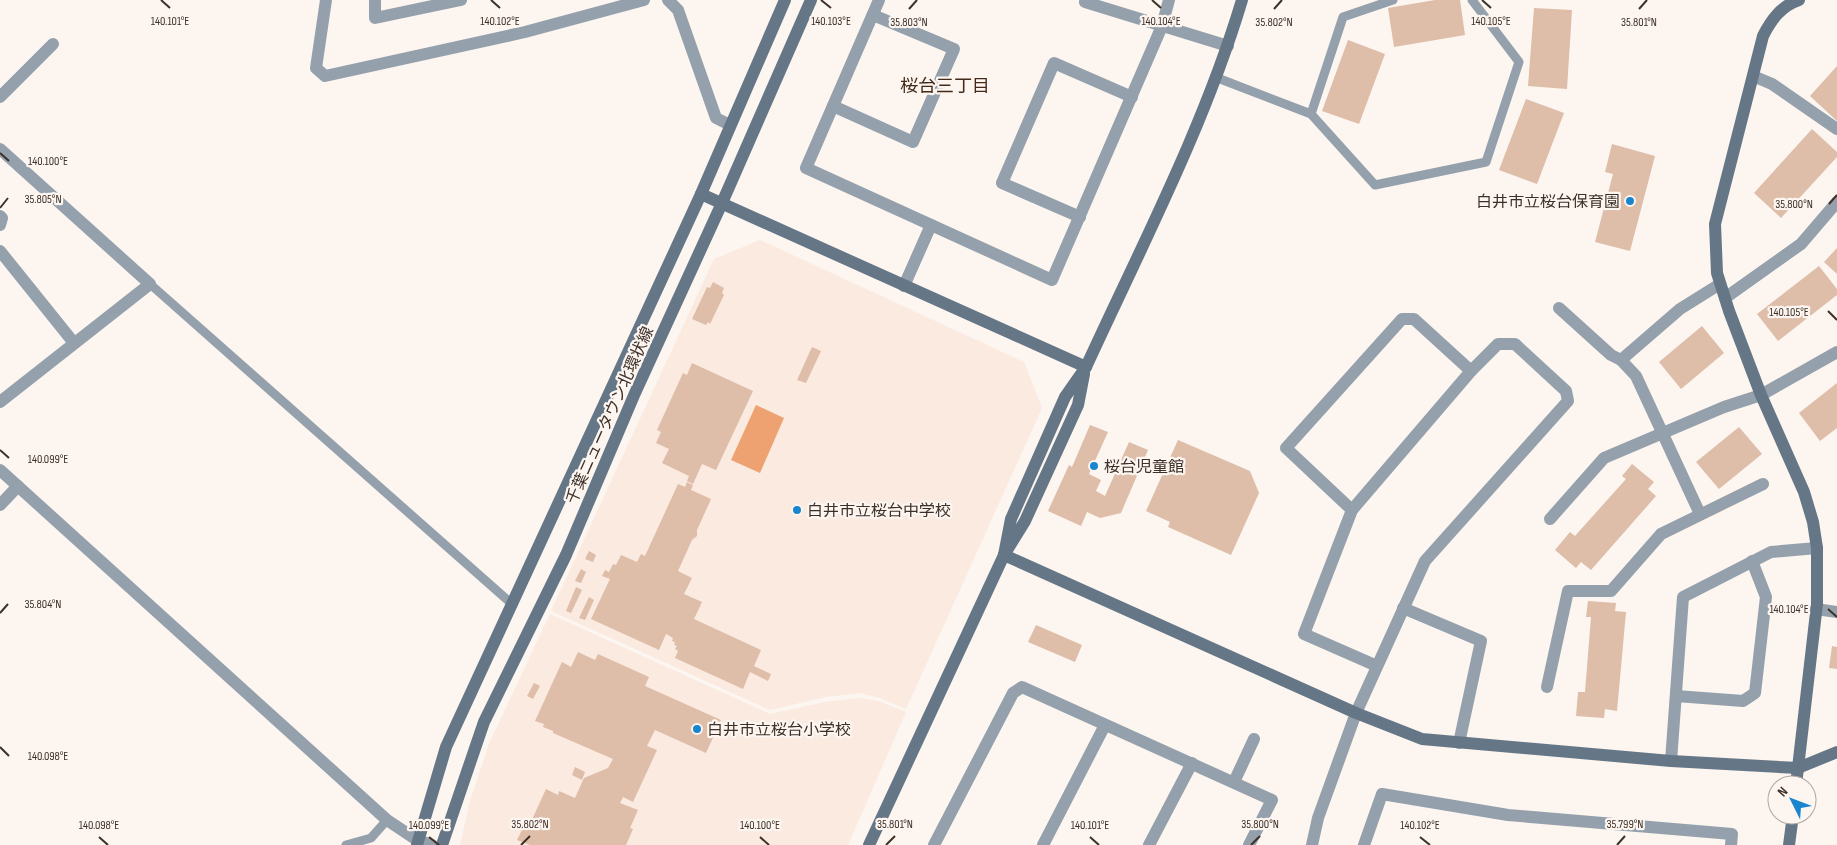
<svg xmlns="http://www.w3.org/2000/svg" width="1837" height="845" font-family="'Sofia Sans Condensed','Noto Sans JP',sans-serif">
	<rect width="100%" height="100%" fill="#fcf5f0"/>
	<g fill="#faeae0">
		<polygon points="760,240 1024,362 1042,408 906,709 880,698 860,693 825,697 770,710 551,611 714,259"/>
		<polygon points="550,614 770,714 825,702 860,698 878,701 906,712 848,845 460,845 470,801 489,744"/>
	</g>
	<polygon fill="#efa271" points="756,405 784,418 760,473 731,460"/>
	<g fill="#debda9">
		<polygon points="1435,0 1460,0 1465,35 1394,47 1388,8"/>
		<polygon points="1534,8 1572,10 1567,89 1528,86"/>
		<polygon points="1348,40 1385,54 1359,124 1322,111"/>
		<polygon points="1837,66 1837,121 1810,96"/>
		<polygon points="1526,99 1564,113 1537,184 1499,170"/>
		<polygon points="1812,129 1837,152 1837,157 1781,218 1754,193"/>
		<polygon points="1612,144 1655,156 1630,251 1595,242 1613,174 1605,172"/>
		<polygon points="1837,248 1837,274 1824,262"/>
		<polygon points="1819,266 1837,289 1837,295 1778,341 1757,314"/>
		<polygon points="713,282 724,288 722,293 724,295 710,324 708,322 706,325 692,319 707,287 710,288"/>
		<polygon points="1702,326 1724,353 1681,389 1659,362"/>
		<polygon points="812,347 821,351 806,383 797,380"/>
		<polygon points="692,363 753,391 716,470 702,464 693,484 687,481 689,476 662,463 669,449 656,443 661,432 657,430 683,373 687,375"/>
		<polygon points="1837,383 1837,428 1820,441 1799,413"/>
		<polygon points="1090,425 1108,432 1089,474 1101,480 1096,491 1105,496 1129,442 1148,450 1121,513 1100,518 1087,512 1081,526 1048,511 1069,465 1072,467"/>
		<polygon points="1739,427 1762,454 1719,489 1696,462"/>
		<polygon points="1178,440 1250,471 1259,493 1231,555 1168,527 1170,522 1146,511"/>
		<polygon points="1632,464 1654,482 1648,489 1656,496 1591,570 1581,562 1576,568 1555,550 1570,532 1575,536 1626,479 1622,476"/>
		<polygon points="687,482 693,485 691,490 711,499 697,530 697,536 692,540 678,571 692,578 684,594 702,602 694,619 761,650 754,666 771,674 768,681 750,672 743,689 675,658 678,651 675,649 677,646 674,645 675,642 672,641 673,638 666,634 659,650 591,619 610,579 602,576 605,570 609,572 613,564 616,565 621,555 637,562 641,554 645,556 678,484 685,487"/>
		<polygon points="589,551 596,555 593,562 585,559"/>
		<polygon points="581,569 586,572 581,583 575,581"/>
		<polygon points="576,587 582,590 571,613 566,611"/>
		<polygon points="589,597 594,600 585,620 579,618"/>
		<polygon points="1588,601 1616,603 1615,611 1626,612 1617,711 1605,709 1604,718 1576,716 1578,692 1585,692 1591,617 1586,617"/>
		<polygon points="1036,625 1082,645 1075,662 1028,642"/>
		<polygon points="1832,646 1837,647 1837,669 1829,668"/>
		<polygon points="578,652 595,660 598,654 649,677 645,686 721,720 706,753 655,730 647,746 657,750 633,802 623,797 620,803 638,810 630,828 633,829 626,845 530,845 517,840 526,822 530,824 546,789 558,795 559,791 575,798 584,778 608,768 613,759 553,733 553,731 543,727 544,724 535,721 562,662 571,667"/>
		<polygon points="534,683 540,686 533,699 527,696"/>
		<polygon points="575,767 585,772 582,780 572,775"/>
	</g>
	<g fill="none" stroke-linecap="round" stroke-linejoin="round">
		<g stroke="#94a0ab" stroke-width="9">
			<polyline points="1215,77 1311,114 1375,185 1486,162 1519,62 1472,0"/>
			<polyline points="1311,114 1343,17 1393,0"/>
			<polyline points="150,284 513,605"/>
			<polyline points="346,845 371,838 387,820"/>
		</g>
		<g stroke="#94a0ab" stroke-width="12">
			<polyline points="326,0 316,68 325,76 525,32 644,0"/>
			<polyline points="375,0 375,18 461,0"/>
			<polyline points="668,0 678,10 716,118 730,125"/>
			<polyline points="879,0 806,168 1052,280 1162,26 1169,0"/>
			<polyline points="1086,0 1085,2 1228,46"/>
			<polyline points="1753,76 1772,84 1837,129"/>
			<polyline points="0,97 53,44"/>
			<polyline points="833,106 913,142 954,49 873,15"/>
			<polyline points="0,149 150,284 0,402"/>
			<polyline points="0,216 2,218 0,225"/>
			<polyline points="1080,217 1002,183 1054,63 1132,97"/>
			<polyline points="0,251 74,343"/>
			<polyline points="904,286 931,225"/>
			<polyline points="1725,298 1801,244 1837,202"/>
			<polyline points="1559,308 1611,355 1621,360"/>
			<polyline points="0,470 387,820 417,840 432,845"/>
			<polyline points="0,505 18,486"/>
			<polyline points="1352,510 1286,448 1402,319 1414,319 1471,371"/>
			<polyline points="1700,514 1636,376 1621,360 1680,309 1720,284"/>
			<polyline points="1550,519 1604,458 1724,407 1761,395 1837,352"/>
			<polyline points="1403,608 1481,641 1459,743"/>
			<polyline points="1816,609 1837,612"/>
			<polyline points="1547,687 1568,591 1611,591 1661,534 1763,484"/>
			<polyline points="1676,696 1743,701 1755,693 1766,597 1752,561"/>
			<polyline points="1671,761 1683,597 1771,552 1817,548"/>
			<polyline points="1234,782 1254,739"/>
			<polyline points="934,845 1013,693 1022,687 1272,800 1249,845"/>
			<polyline points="1043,845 1105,725"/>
			<polyline points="1149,845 1192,763"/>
			<polyline points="1312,845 1318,818 1356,713 1425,561 1568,401 1566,391 1515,344 1498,344 1471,371 1352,510 1304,634 1377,666"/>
			<polyline points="1364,845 1382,794 1508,815 1732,834 1731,845"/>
		</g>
		<g stroke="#657686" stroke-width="12">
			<polyline points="701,194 1086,367"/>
			<polyline points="1004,555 1356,713 1422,739 1671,761 1798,768 1837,752"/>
			<path d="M 1004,555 L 1011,519 L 1065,397 L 1086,367 C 1141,247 1204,127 1242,0"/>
			<path d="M 1796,785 L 1817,604 L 1817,548 L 1813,522 L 1804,492 L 1761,395 L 1729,311 L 1717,273 L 1715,224 L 1763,36 C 1771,20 1781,6 1799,0"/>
			<polyline points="417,845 446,747 701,194 785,0"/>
			<polyline points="442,845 484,722 566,555 635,393 722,203 811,0"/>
			<polyline points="869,845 1004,555 1025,521 1078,405 1084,374"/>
			<polyline points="1789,845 1793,815"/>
		</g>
	</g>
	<path fill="none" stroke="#3d3028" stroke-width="2" d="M 161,0 L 170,8M 491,0 L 500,8M 821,0 L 831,8M 1152,0 L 1161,8M 1482,0 L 1491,8M 909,9 L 917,0M 1274,9 L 1282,0M 1639,9 L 1647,0M 0,153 L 9,161M 1829,204 L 1837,195M 0,208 L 8,198M 1828,311 L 1837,320M 0,450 L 9,458M 1828,609 L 1837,617M 0,613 L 8,604M 0,747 L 9,756M 99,837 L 108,845M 429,837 L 439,845M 760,837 L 769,845M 1090,837 L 1099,845M 1420,837 L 1430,845M 521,845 L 530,836M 886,845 L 895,836M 1251,845 L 1260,836M 1617,845 L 1625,836"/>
	<g fill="#1a85cf" stroke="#fcf5f0" stroke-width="2">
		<circle cx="1630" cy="201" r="5"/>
		<circle cx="1094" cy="466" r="5"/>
		<circle cx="797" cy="510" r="5"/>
		<circle cx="697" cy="729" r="5"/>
	</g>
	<g text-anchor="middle" stroke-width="4.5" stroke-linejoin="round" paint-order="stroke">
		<g font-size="16" fill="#3d3028" stroke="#fcf5f0" text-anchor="start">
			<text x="1620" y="207" text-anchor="end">白井市立桜台保育園</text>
			<text x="1104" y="472">桜台児童館</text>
			<text x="807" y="516">白井市立桜台中学校</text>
			<text x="707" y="735">白井市立桜台小学校</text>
		</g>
		<g font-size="16" fill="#3d3028" stroke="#fcf5f0">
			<text transform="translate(609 415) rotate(-66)" y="6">千葉ニュータウン北環状線</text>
		</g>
		<g font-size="18" fill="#432a19" stroke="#fcf5f0">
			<text x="945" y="92">桜台三丁目</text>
		</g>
	</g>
	<g font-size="12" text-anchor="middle" fill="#3d3028" stroke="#fcf5f0" stroke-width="4.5" stroke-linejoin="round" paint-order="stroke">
		<text x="170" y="25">140.101°E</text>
		<text x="500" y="25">140.102°E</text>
		<text x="831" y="25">140.103°E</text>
		<text x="1161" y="25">140.104°E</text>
		<text x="1491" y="25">140.105°E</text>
		<text x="909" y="26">35.803°N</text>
		<text x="1274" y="26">35.802°N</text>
		<text x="1639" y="26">35.801°N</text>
		<text x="48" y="165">140.100°E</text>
		<text x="43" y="203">35.805°N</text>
		<text x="1794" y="208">35.800°N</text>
		<text x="1789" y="316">140.105°E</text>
		<text x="48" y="463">140.099°E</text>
		<text x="43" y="608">35.804°N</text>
		<text x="1789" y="613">140.104°E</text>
		<text x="48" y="760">140.098°E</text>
		<text x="530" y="828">35.802°N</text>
		<text x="895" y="828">35.801°N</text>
		<text x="1260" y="828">35.800°N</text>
		<text x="1625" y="828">35.799°N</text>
		<text x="99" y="829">140.098°E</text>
		<text x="429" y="829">140.099°E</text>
		<text x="760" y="829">140.100°E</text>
		<text x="1090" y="829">140.101°E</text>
		<text x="1420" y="829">140.102°E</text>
	</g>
	<g transform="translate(1792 800) rotate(312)"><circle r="24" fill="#fcf5f0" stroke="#b0a6a0"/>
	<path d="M0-4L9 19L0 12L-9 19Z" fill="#1a85cf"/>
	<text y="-8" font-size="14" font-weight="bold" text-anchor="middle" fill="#3d3028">N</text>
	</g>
</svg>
